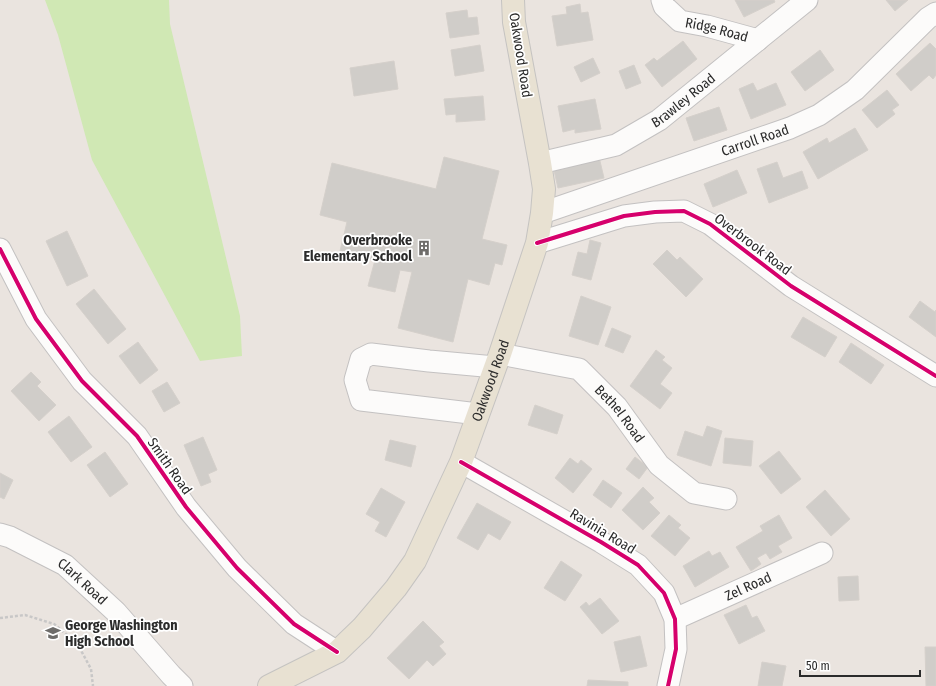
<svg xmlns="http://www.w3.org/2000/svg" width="936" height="686" font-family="'Fira Sans Condensed',sans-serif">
	<rect width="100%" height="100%" fill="#eae4df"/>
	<polygon fill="#d0e8b4" points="45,0 169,0 170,24 240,316 242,356 200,361 92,160 58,35"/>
	<g fill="#d0cdc9" stroke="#d5d0cb">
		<polygon points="735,0 774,0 775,2 744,17"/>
		<polygon points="886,0 908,0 895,11"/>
		<polygon points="580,4 581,13 588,12 593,40 557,46 552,16 567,14 566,7"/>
		<polygon points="467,10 468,18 477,17 479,34 450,38 446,13"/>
		<polygon points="683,41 697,59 662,87 645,65 654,58 657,61"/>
		<polygon points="930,43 936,49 936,75 933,79 929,75 911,91 896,74"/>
		<polygon points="480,45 484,71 455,76 451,50"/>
		<polygon points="820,50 834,70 805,91 791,72"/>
		<polygon points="593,58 600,73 581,82 574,67"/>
		<polygon points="394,61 398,89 354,96 350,68"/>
		<polygon points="634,65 641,83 626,89 619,71"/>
		<polygon points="753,83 757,91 776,83 786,105 751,119 739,89"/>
		<polygon points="887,90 899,105 892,110 895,114 877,128 862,110"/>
		<polygon points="483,96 485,120 456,122 456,114 446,115 444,99"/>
		<polygon points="595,99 601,129 575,133 575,129 563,132 558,106"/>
		<polygon points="719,107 727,130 694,141 686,118"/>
		<polygon points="855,128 868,150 818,179 803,152 827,138 829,143"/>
		<polygon points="444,157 499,171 482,239 507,245 502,265 495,263 489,285 468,279 453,342 398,328 412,272 400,270 395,292 368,286 375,260 340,251 347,222 320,215 332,163 436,189"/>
		<polygon points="599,157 604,178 558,188 553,166"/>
		<polygon points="777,162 783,178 802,171 808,188 769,203 757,169"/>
		<polygon points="737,170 747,193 713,207 704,184"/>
		<polygon points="67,231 88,276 67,286 46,241"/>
		<polygon points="590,240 601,243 591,280 572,275 578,252 587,254"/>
		<polygon points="667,250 677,260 680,257 703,279 686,297 653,264"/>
		<polygon points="94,289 126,329 108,344 76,304"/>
		<polygon points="581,296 611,307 598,345 569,336"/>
		<polygon points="920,301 935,312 936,310 936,337 909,317"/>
		<polygon points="803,317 837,337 825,357 791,337"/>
		<polygon points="612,328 631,336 623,353 605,346"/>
		<polygon points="138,342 158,370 140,384 119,356"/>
		<polygon points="851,343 884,365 871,384 839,362"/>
		<polygon points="656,350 665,357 662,360 672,368 660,384 672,393 660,409 630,386"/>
		<polygon points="31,372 41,382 37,386 56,405 39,421 11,391"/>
		<polygon points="167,382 180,403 164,412 152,391"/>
		<polygon points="535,405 563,415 557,434 528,425"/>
		<polygon points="69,416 92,447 71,462 48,432"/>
		<polygon points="707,426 722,431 711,466 677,455 685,431 703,437"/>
		<polygon points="203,437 217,470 208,474 211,482 201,486 184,445"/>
		<polygon points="725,438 753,441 751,466 723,463"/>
		<polygon points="390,440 416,446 411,467 385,460"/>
		<polygon points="779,451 801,479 781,494 759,466"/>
		<polygon points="105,452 128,484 110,497 87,465"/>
		<polygon points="635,457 648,467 639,479 626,469"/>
		<polygon points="570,458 578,464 581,460 592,469 573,493 555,478"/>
		<polygon points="0,473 13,480 4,499 0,497"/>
		<polygon points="603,480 622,493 611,508 593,495"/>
		<polygon points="643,487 654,498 649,502 660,513 643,530 622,510"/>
		<polygon points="381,488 405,502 386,537 375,531 380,522 366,514"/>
		<polygon points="825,490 850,519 831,536 806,507"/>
		<polygon points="477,503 511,522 500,540 488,533 478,550 457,538"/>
		<polygon points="669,515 681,525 678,528 690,538 675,556 651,536"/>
		<polygon points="779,515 792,538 778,546 782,552 770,559 766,553 757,558 761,564 751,571 736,547 763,531 760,526"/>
		<polygon points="709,551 712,556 720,552 729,567 695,587 683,566"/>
		<polygon points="561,561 582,575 565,601 544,588"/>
		<polygon points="858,576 859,600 839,601 838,577"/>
		<polygon points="600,598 619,621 602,634 580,607 586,602 589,606"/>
		<polygon points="746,605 752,618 757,616 765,631 739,644 724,615"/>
		<polygon points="423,621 444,642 439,646 446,654 433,666 427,660 409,679 387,658"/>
		<polygon points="640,636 647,666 621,672 614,642"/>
		<polygon points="925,647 936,647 936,686 926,686"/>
		<polygon points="762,662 786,666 782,686 758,686"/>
		<polygon points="588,680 628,682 628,686 587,686"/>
	</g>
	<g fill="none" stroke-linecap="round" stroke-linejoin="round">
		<g stroke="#c3c1c1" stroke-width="23">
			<g id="minor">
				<path id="s1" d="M 662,0 L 664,6 L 680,21 L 707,26 L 758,40"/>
				<path id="s2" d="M 540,163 L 616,145 L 659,120 L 807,0"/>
				<path id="s3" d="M 542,213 L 790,128 L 819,115 L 855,90 L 928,18 L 936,13"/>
				<polyline points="537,243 624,216 655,212 684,211 710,224 791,286 936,376"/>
				<polyline points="0,249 36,319 82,381 137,436 186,507 237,568 294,624 337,652"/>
				<path id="s4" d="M 500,354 L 579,369 L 617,407 L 659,465 L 694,493 L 726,499"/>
				<polyline points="478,414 361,400 355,380 361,359 371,354 429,361 495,367"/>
				<polyline points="461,462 601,542 638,565 664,593 675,619 676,649 668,686"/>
				<path id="s5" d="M 0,534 L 10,537 L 65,565 L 116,612 L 171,675 L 182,686"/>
				<path id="s6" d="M 675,619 L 822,553"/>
			</g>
		</g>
		<g stroke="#c5c3c1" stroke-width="24">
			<g id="major">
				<path id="s7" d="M 269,686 L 337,652 L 362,628 L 396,588 L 415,561 L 461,462 L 500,354 L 537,243 L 542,213 L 544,189 L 540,163 L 514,22 L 513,0"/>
			</g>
		</g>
		<polyline stroke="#c8c7c7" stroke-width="2.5" stroke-dasharray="3 2" stroke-linecap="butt" points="0,618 25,615 54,624 77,643 91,669 93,686"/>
		<use href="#minor" stroke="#fcfbfa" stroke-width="21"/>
		<use href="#major" stroke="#e8e1d2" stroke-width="22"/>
		<g stroke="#fff" stroke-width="6">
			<g id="cycleway">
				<polyline points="537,243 624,216 655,212 684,211 710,224 791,286 936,376"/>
				<polyline points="0,249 36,319 82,381 137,436 186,507 237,568 294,624 337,652"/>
				<polyline points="461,462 601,542 638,565 664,593 675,619 676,649 668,686"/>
			</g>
		</g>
		<use href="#cycleway" stroke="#d6006c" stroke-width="4"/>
	</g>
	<defs>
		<g id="building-bare" transform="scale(1.2)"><path d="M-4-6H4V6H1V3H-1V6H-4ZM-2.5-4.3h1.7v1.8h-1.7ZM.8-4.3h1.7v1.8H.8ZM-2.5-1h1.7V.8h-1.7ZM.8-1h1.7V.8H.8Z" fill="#6e6c6a" stroke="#fff" stroke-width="2.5" paint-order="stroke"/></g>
		<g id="school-bare" transform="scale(1.2)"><path d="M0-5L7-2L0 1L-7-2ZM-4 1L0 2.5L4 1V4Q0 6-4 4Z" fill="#6e6c6a" stroke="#fff" stroke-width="2.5" paint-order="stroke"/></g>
	</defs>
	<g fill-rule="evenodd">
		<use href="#building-bare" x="424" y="248"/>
		<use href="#school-bare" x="53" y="633"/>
	</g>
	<g text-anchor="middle" stroke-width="3.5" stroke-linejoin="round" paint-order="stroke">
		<g font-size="14" fill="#2b2b2b" stroke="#fff">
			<text dy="5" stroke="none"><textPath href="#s1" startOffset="66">Ridge Road</textPath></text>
			<text transform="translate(521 55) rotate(81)" y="5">Oakwood Road</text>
			<text dy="5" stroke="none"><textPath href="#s2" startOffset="159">Brawley Road</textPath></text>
			<text dy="5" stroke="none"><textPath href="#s3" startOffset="225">Carroll Road</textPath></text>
			<text transform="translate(753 244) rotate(37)" y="5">Overbrook Road</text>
			<text dy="5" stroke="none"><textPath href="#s7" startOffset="392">Oakwood Road</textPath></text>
			<text dy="5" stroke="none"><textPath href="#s4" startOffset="141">Bethel Road</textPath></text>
			<text transform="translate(170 466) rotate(55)" y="5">Smith Road</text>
			<text transform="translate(603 531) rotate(31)" y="5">Ravinia Road</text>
			<text dy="5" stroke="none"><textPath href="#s5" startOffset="96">Clark Road</textPath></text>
			<text dy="5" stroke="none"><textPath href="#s6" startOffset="80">Zel Road</textPath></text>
		</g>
		<g font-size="14" font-weight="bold" fill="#2b2b2b" stroke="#fff" text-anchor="end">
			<text x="412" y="245">Overbrooke<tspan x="412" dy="16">Elementary School</tspan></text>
			<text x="65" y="630" text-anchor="start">George Washington<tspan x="65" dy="16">High School</tspan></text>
		</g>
	</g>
	<path d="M800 670v6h120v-6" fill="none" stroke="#2b2b2b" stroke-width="2"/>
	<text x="806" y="670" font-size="12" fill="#2b2b2b" stroke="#ffffff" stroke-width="3" paint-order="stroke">50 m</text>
</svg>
